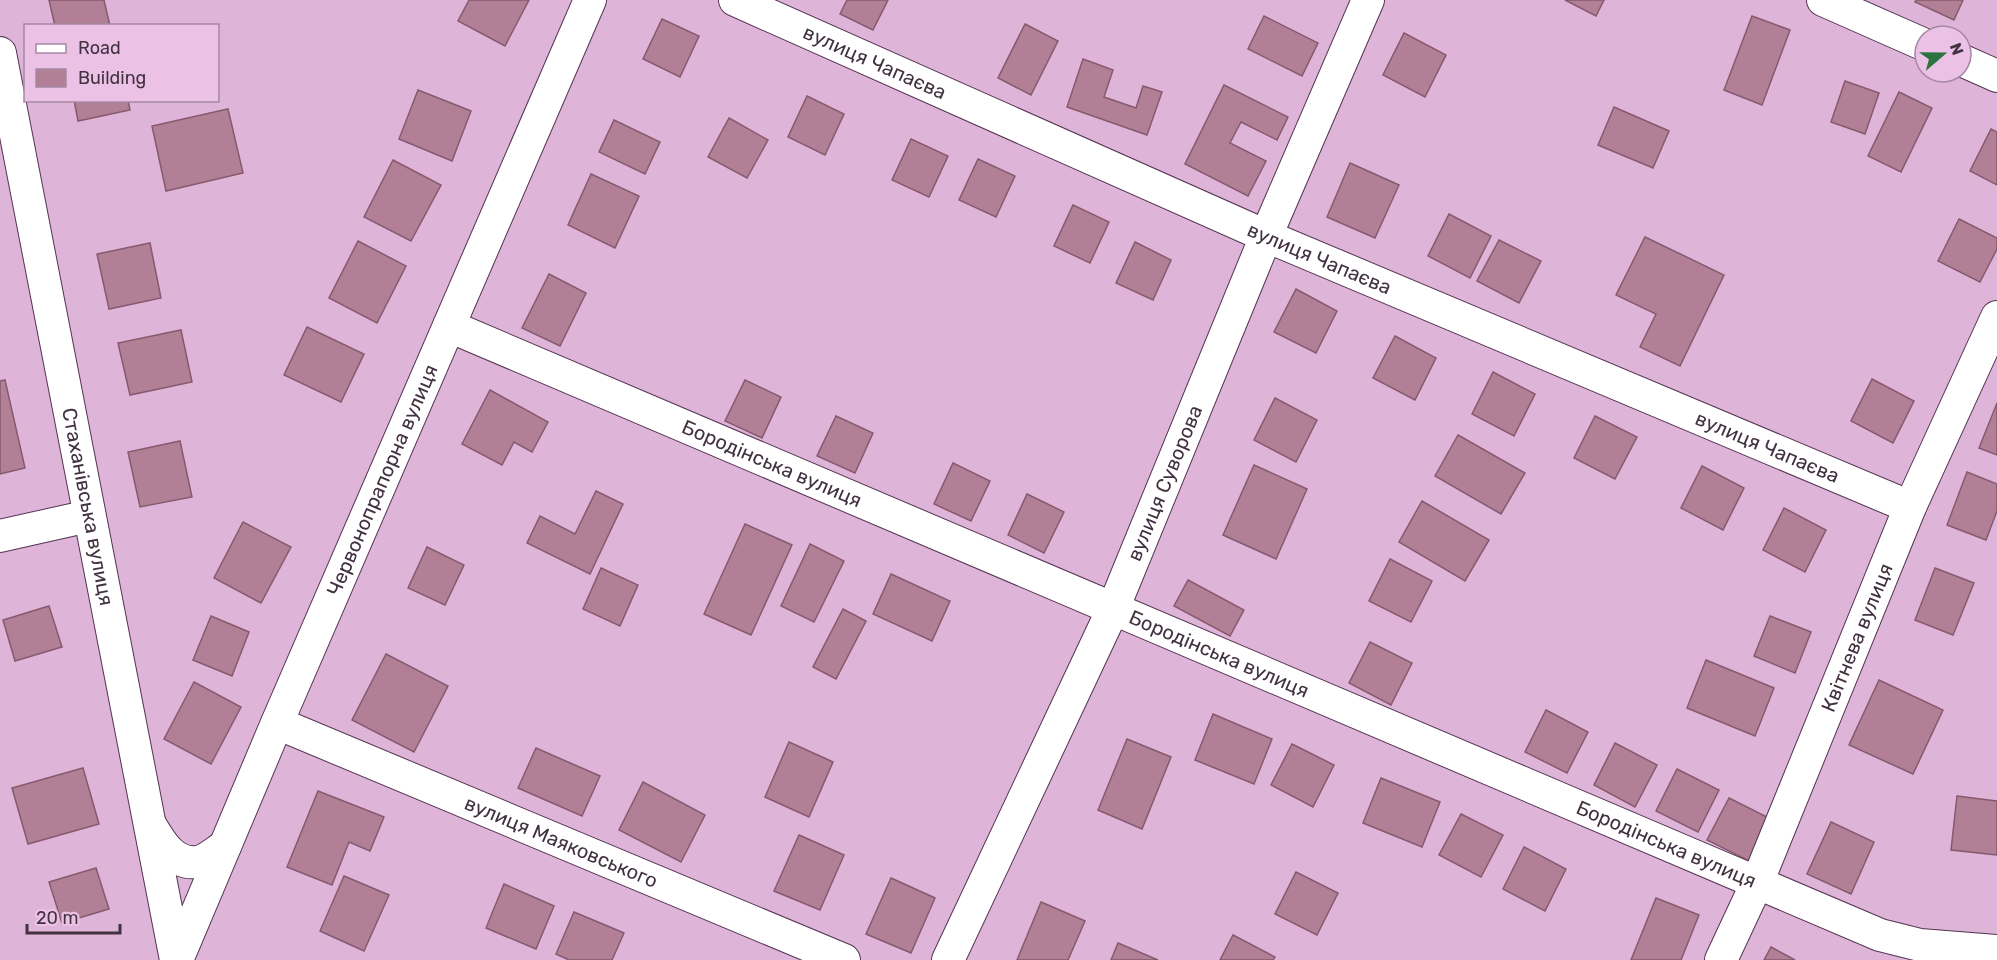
<svg xmlns="http://www.w3.org/2000/svg" width="1997" height="960" font-family="Rubik,sans-serif">
	<rect width="100%" height="100%" fill="#deb5d9"/>
	<g fill="#b18096" stroke="#87596e" stroke-width="1.5">
		<polygon points="49,0 104,0 110,26 55,26"/>
		<polygon points="469,0 529,0 505,46 458,21"/>
		<polygon points="847,0 888,0 873,30 840,14"/>
		<polygon points="1565,0 1604,0 1596,16"/>
		<polygon points="1916,0 1963,0 1954,20 1915,2"/>
		<polygon points="1264,16 1318,43 1302,76 1248,49"/>
		<polygon points="1752,16 1790,30 1762,105 1724,90"/>
		<polygon points="662,19 699,36 680,77 643,59"/>
		<polygon points="1025,24 1058,41 1031,95 998,78"/>
		<polygon points="1404,33 1446,55 1425,97 1383,75"/>
		<polygon points="1083,59 1113,70 1104,97 1136,108 1143,86 1162,92 1147,135 1067,107"/>
		<polygon points="1845,81 1879,93 1865,134 1831,122"/>
		<polygon points="1224,85 1288,117 1277,140 1241,122 1230,143 1266,161 1248,196 1185,164"/>
		<polygon points="418,90 471,111 452,161 399,139"/>
		<polygon points="1899,92 1932,108 1901,172 1868,156"/>
		<polygon points="807,96 844,114 825,155 788,137"/>
		<polygon points="74,100 128,100 130,110 78,121"/>
		<polygon points="1614,107 1669,131 1653,168 1598,145"/>
		<polygon points="228,109 243,173 166,191 152,126"/>
		<polygon points="729,118 768,140 747,178 708,157"/>
		<polygon points="614,120 660,142 645,174 599,152"/>
		<polygon points="1991,129 1997,132 1997,185 1970,171"/>
		<polygon points="911,139 948,156 929,197 892,180"/>
		<polygon points="978,159 1015,176 996,217 959,200"/>
		<polygon points="393,160 441,185 411,241 364,217"/>
		<polygon points="1350,163 1399,185 1375,238 1327,217"/>
		<polygon points="591,174 639,196 615,248 568,225"/>
		<polygon points="1073,205 1109,222 1090,263 1054,246"/>
		<polygon points="1449,214 1491,236 1470,278 1428,256"/>
		<polygon points="1959,219 1997,238 1997,249 1980,282 1938,261"/>
		<polygon points="1645,237 1724,275 1680,366 1640,347 1656,314 1616,295"/>
		<polygon points="1499,240 1541,261 1519,303 1477,281"/>
		<polygon points="358,241 406,266 377,323 329,298"/>
		<polygon points="1135,242 1171,260 1153,300 1116,283"/>
		<polygon points="150,243 161,298 109,309 97,254"/>
		<polygon points="549,274 586,293 560,346 522,328"/>
		<polygon points="1296,289 1337,311 1316,353 1274,332"/>
		<polygon points="307,327 364,354 341,402 284,375"/>
		<polygon points="181,330 192,382 130,395 118,343"/>
		<polygon points="1395,336 1436,358 1415,400 1373,378"/>
		<polygon points="1493,372 1535,394 1514,436 1472,414"/>
		<polygon points="1872,379 1914,401 1893,443 1851,421"/>
		<polygon points="5,380 25,468 0,474 0,381"/>
		<polygon points="745,380 781,397 762,438 725,421"/>
		<polygon points="490,390 548,422 532,452 514,442 502,465 462,444"/>
		<polygon points="1275,398 1317,420 1296,462 1254,440"/>
		<polygon points="1997,403 1997,455 1979,448"/>
		<polygon points="836,416 873,433 855,473 817,456"/>
		<polygon points="1595,416 1637,437 1615,479 1574,458"/>
		<polygon points="1458,435 1525,473 1501,514 1435,476"/>
		<polygon points="180,441 192,497 140,507 128,452"/>
		<polygon points="953,463 990,481 971,521 934,504"/>
		<polygon points="1254,465 1307,489 1276,559 1223,535"/>
		<polygon points="1702,466 1744,488 1723,530 1681,508"/>
		<polygon points="1967,472 1997,484 1997,511 1986,540 1947,525"/>
		<polygon points="596,491 623,504 590,574 527,543 540,516 575,534"/>
		<polygon points="1027,494 1064,512 1044,553 1008,535"/>
		<polygon points="1422,501 1489,540 1465,581 1399,542"/>
		<polygon points="1784,508 1826,530 1805,572 1763,550"/>
		<polygon points="243,522 291,547 261,603 214,578"/>
		<polygon points="745,524 792,545 751,635 704,614"/>
		<polygon points="810,544 844,561 814,622 781,606"/>
		<polygon points="427,547 464,565 445,605 408,588"/>
		<polygon points="1390,559 1432,581 1411,622 1369,601"/>
		<polygon points="601,568 638,585 620,626 583,609"/>
		<polygon points="1935,568 1974,583 1953,635 1915,620"/>
		<polygon points="891,574 950,601 932,641 873,614"/>
		<polygon points="1188,580 1244,610 1230,636 1174,606"/>
		<polygon points="49,606 62,647 15,661 3,620"/>
		<polygon points="843,609 866,621 836,679 813,667"/>
		<polygon points="211,616 249,632 232,676 193,660"/>
		<polygon points="1770,616 1811,632 1795,673 1754,656"/>
		<polygon points="1370,642 1412,663 1391,705 1349,683"/>
		<polygon points="386,654 448,686 414,752 352,720"/>
		<polygon points="1706,660 1774,688 1755,736 1687,708"/>
		<polygon points="1879,680 1943,710 1913,774 1849,745"/>
		<polygon points="194,682 241,707 211,764 164,739"/>
		<polygon points="1546,710 1588,732 1567,773 1525,752"/>
		<polygon points="1213,714 1272,739 1254,784 1195,760"/>
		<polygon points="1127,739 1171,757 1142,829 1098,810"/>
		<polygon points="789,742 833,762 809,817 765,797"/>
		<polygon points="1615,743 1657,765 1635,807 1594,785"/>
		<polygon points="1292,744 1334,765 1313,807 1271,785"/>
		<polygon points="536,748 600,776 582,816 518,788"/>
		<polygon points="83,768 99,824 28,844 12,788"/>
		<polygon points="1677,769 1719,790 1698,832 1656,811"/>
		<polygon points="1381,778 1440,802 1422,847 1363,823"/>
		<polygon points="643,782 705,815 681,862 619,830"/>
		<polygon points="318,791 384,817 370,851 349,842 332,885 287,867"/>
		<polygon points="1957,796 1997,801 1997,855 1951,850"/>
		<polygon points="1729,798 1771,819 1749,861 1707,840"/>
		<polygon points="1461,814 1503,835 1481,877 1439,855"/>
		<polygon points="1831,822 1874,842 1851,894 1807,874"/>
		<polygon points="799,835 844,855 820,910 774,891"/>
		<polygon points="1524,847 1566,869 1545,911 1503,889"/>
		<polygon points="96,868 109,909 62,923 49,882"/>
		<polygon points="1296,872 1338,893 1317,935 1275,914"/>
		<polygon points="344,876 389,895 364,951 320,931"/>
		<polygon points="891,878 935,898 911,953 866,934"/>
		<polygon points="504,884 554,906 536,949 486,928"/>
		<polygon points="1656,898 1699,915 1681,960 1631,960"/>
		<polygon points="1041,902 1085,921 1068,960 1017,960"/>
		<polygon points="574,912 624,933 612,960 569,960 556,954"/>
		<polygon points="1233,935 1275,957 1273,960 1220,960"/>
		<polygon points="1118,943 1158,960 1111,960"/>
		<polygon points="1771,947 1795,960 1764,960"/>
	</g>
	<g fill="none" stroke-linecap="round" stroke-linejoin="round">
		<g stroke="#543351" stroke-width="34">
			<g id="street">
				<path id="s1" d="M 735,0 L 1266,236 L 1910,507"/>
				<polyline points="1823,0 1925,45"/>
				<path id="s2" d="M 0,53 L 176,960"/>
				<polyline points="1961,60 1997,76"/>
				<path id="s3" d="M 449,326 L 1880,935 L 1920,945 L 1997,951"/>
				<polyline points="0,536 89,516"/>
				<path id="s4" d="M 277,723 L 844,960"/>
				<path d="M 151,826 C 161,843 174,865 197,862 C 206,861 217,851 225,846"/>
				<path id="s5" d="M 177,960 L 277,723 L 590,0"/>
				<path id="s6" d="M 948,960 L 1113,609 L 1266,236 L 1368,0"/>
				<path id="s7" d="M 1721,960 L 1757,883 L 1910,507 L 1997,317"/>
			</g>
		</g>
		<use href="#street" stroke="#fff" stroke-width="32"/>
	</g>
	<g text-anchor="middle" stroke-width="6" stroke-linejoin="round" paint-order="stroke">
		<g font-size="20" fill="#423140" stroke="#ebc2e6">
			<text dy="7" stroke="none"><textPath href="#s1" startOffset="153">вулиця Чапаєва</textPath></text>
			<text dy="7" stroke="none"><textPath href="#s1" startOffset="639">вулиця Чапаєва</textPath></text>
			<text dy="7" stroke="none"><textPath href="#s1" startOffset="1125">вулиця Чапаєва</textPath></text>
			<text dy="7" stroke="none"><textPath href="#s3" startOffset="351">Бородінська вулиця</textPath></text>
			<text dy="7" stroke="none"><textPath href="#s5" startOffset="522">Червонопрапорна вулиця</textPath></text>
			<text dy="7" stroke="none"><textPath href="#s6" startOffset="524">вулиця Суворова</textPath></text>
			<text dy="7" stroke="none"><textPath href="#s2" startOffset="462">Стаханівська вулиця</textPath></text>
			<text dy="7" stroke="none"><textPath href="#s7" startOffset="350">Квітнева вулиця</textPath></text>
			<text dy="7" stroke="none"><textPath href="#s3" startOffset="837">Бородінська вулиця</textPath></text>
			<text dy="7" stroke="none"><textPath href="#s4" startOffset="308">вулиця Маяковського</textPath></text>
			<text dy="7" stroke="none"><textPath href="#s3" startOffset="1323">Бородінська вулиця</textPath></text>
		</g>
	</g>
	<rect x="24" y="24" width="195" height="78" fill="#ebc2e6" stroke="#a788a4" stroke-width="1.5"/>
	<rect x="36" y="44" width="30" height="9" fill="#ffffff" stroke="#a788a4" stroke-width="1.5"/>
	<text x="78" y="54" font-size="18" fill="#423140">Road</text>
	<rect x="36" y="69" width="30" height="18" fill="#b18096" stroke="#a788a4" stroke-width="1.5"/>
	<text x="78" y="84" font-size="18" fill="#423140">Building</text>
	<g transform="translate(1943 54) rotate(70)"><circle r="28" fill="#ebc2e6" stroke="#a788a4" stroke-width="1.5"/>
	<path d="M0-4.5L10 22L0 15L-10 22Z" fill="#2b733f"/>
	<text y="-9" font-size="16" font-weight="bold" text-anchor="middle" fill="#423140">N</text>
	</g>
	<path d="M27 924v9h93v-9" fill="none" stroke="#423140" stroke-width="3"/>
	<text x="36" y="924" font-size="18" fill="#423140" stroke="#ebc2e6" stroke-width="4.5" paint-order="stroke">20 m</text>
</svg>
